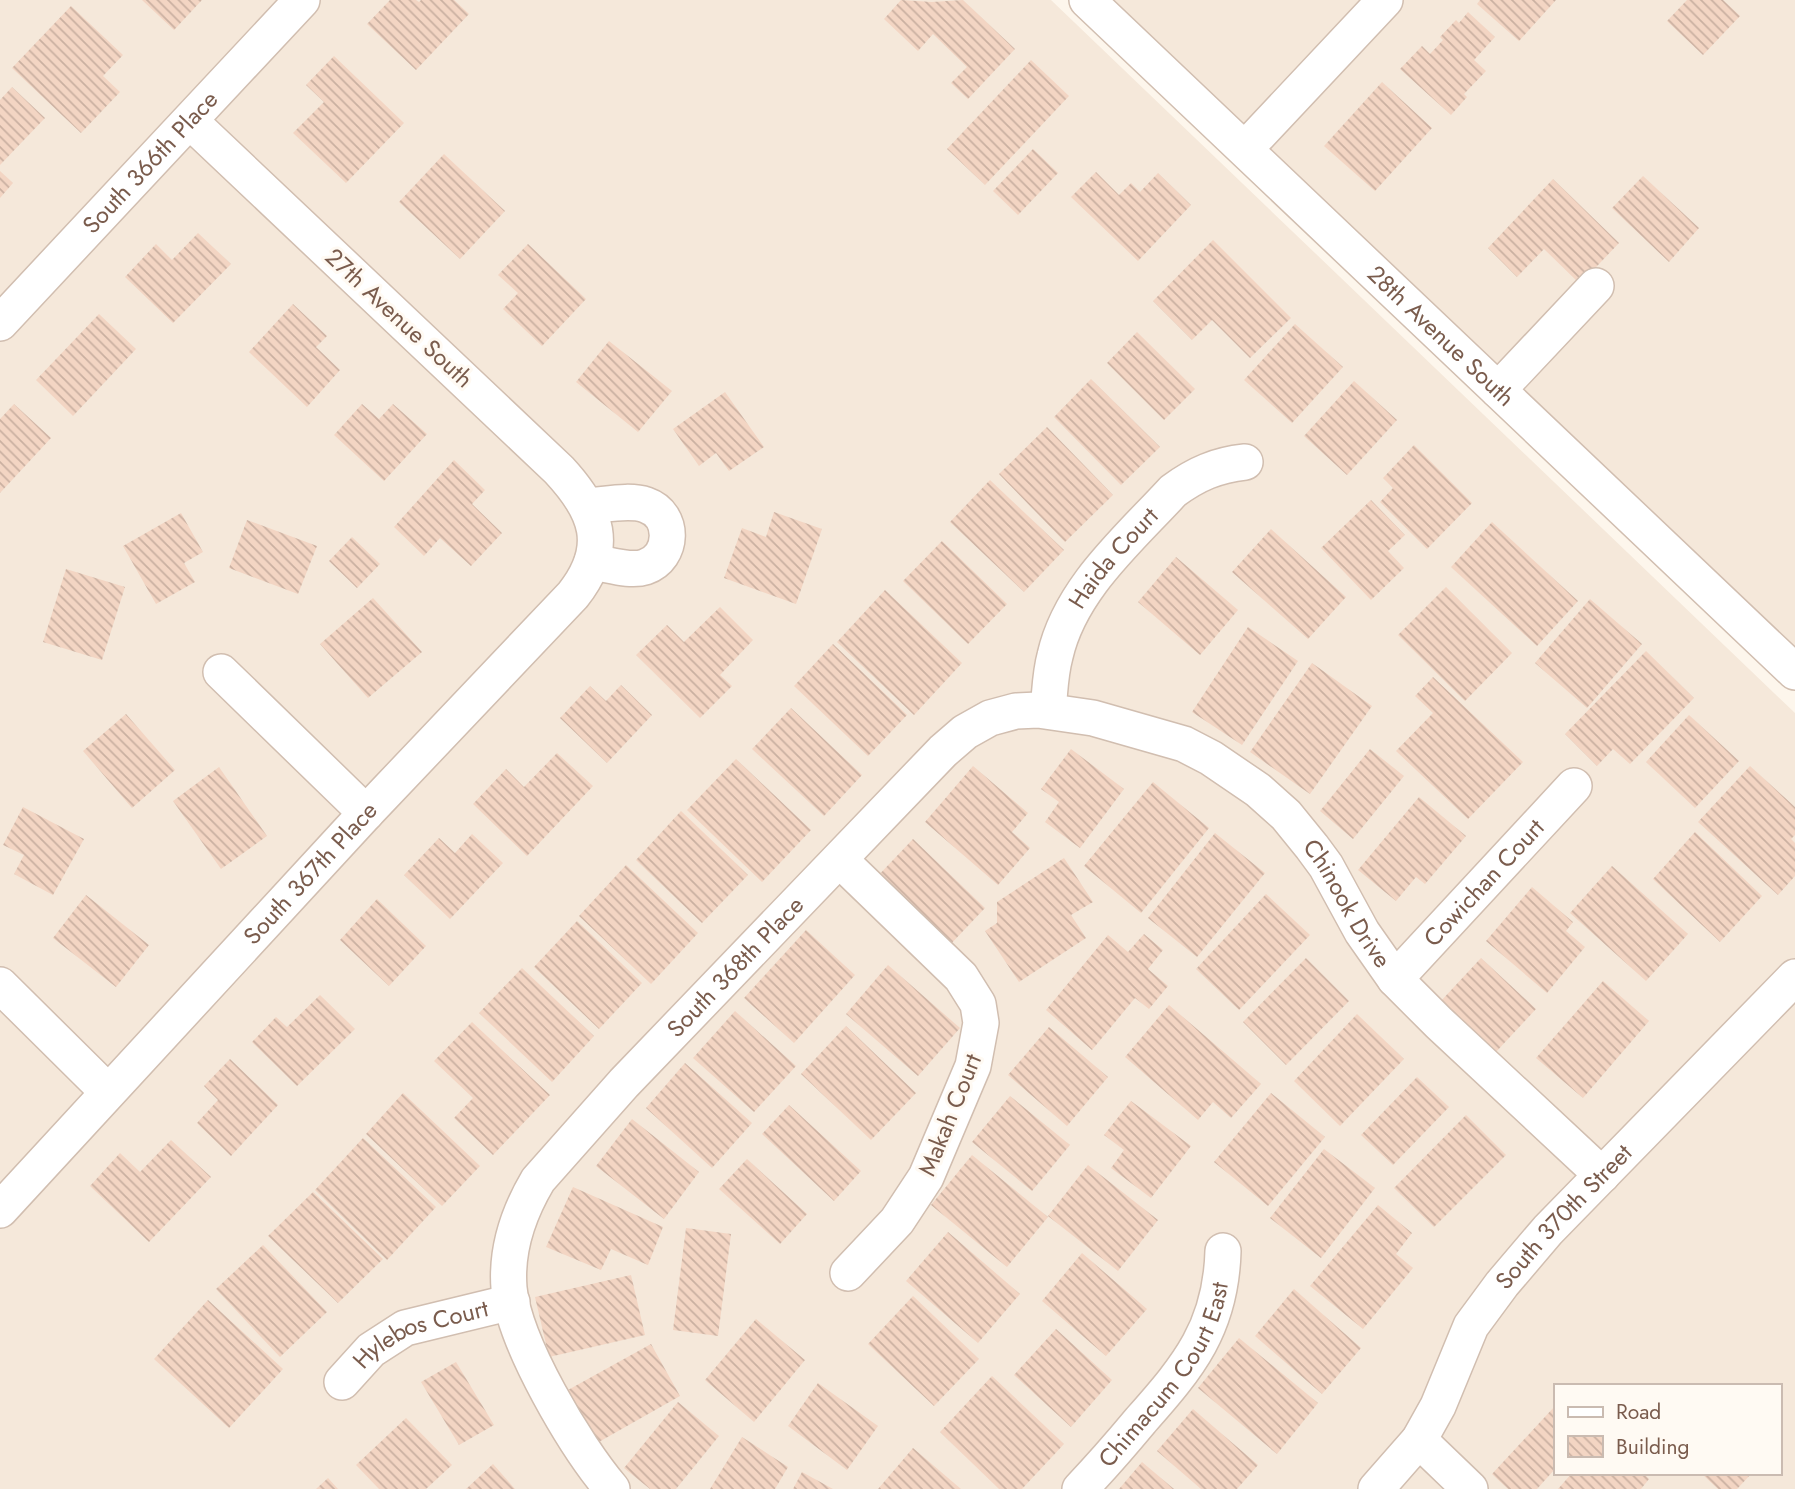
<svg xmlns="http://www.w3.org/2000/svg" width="1795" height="1489" font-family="Jost,sans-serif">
	<defs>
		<pattern id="building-back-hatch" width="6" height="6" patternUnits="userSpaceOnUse" patternTransform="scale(1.75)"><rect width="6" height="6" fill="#f3d5c3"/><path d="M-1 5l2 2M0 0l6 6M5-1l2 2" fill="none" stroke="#cab0a1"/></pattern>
	</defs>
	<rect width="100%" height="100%" fill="#fdf6ec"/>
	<g fill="#f5e8da" fill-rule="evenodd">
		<path d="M 0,0 L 1051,0 L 1795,713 L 1795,1489 L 0,1489 ZM 1555,1386 L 1779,1386 L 1779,1473 L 1555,1473 Z"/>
		<polygon points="1076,0 1795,0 1795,671"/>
	</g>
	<g fill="url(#building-back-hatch)">
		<polygon points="142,0 202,0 174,30"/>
		<polygon points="390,0 416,0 419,2 421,0 454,0 469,14 416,70 367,24"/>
		<polygon points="901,0 932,2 963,0 1015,49 968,99 951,83 967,67 933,34 918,51 884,19"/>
		<polygon points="1480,0 1556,0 1519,41 1477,4"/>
		<polygon points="1687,0 1723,0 1740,16 1703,55 1667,21"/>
		<polygon points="71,6 123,55 103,76 120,92 81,133 12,68"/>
		<polygon points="1468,12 1495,37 1474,60 1486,71 1464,94 1467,97 1451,115 1400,69 1422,46 1430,54 1443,40 1440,37 1456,20 1459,23"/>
		<polygon points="334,56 404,123 346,183 293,133 324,102 306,85"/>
		<polygon points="1031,60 1069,96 985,185 947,149"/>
		<polygon points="1382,82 1432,128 1375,191 1324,146"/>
		<polygon points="12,87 45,118 0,165 0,100"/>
		<polygon points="1033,149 1058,173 1018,215 993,191"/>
		<polygon points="444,154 505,211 460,259 399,202"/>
		<polygon points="0,171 13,183 0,198"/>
		<polygon points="1096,172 1119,195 1131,183 1140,192 1158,173 1191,205 1138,261 1071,197"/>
		<polygon points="1643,176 1699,228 1669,262 1612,208"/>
		<polygon points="1553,179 1619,243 1580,284 1544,249 1517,277 1488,248"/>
		<polygon points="198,233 231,264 173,323 125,277 156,244 172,260"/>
		<polygon points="1213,240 1291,318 1250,358 1212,320 1192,340 1153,301"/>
		<polygon points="528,244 586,299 542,346 503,309 518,293 498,275"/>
		<polygon points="293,304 327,336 316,347 340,370 307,407 249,352"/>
		<polygon points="99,314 136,349 73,416 36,380"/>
		<polygon points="1295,324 1343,367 1292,423 1244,380"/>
		<polygon points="1137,332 1195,389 1164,420 1107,363"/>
		<polygon points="609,341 672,391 638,432 576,382"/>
		<polygon points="1091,379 1160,447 1121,485 1054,417"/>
		<polygon points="1354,381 1397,420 1347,475 1304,436"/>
		<polygon points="725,392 764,447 729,471 716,453 699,466 673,429"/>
		<polygon points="14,404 51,438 0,493 0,419"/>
		<polygon points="362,404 379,419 393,404 427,434 384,481 334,435"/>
		<polygon points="1047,427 1113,495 1065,542 999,474"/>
		<polygon points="1414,445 1472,503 1427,549 1380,502 1393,488 1383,478"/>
		<polygon points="454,460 485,490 472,504 502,533 471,566 440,538 424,556 394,527"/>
		<polygon points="990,480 1064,550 1024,592 950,522"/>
		<polygon points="1371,500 1405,535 1388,551 1404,568 1371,600 1321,548"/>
		<polygon points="774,512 822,529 796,604 724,578 742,528 766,537"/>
		<polygon points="181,513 203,552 184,563 195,582 156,604 123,546"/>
		<polygon points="247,520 317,546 298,594 229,568"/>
		<polygon points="1492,522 1578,601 1537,646 1451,567"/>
		<polygon points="1271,529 1346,597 1308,639 1232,572"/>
		<polygon points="352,537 380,564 357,588 329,561"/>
		<polygon points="942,541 1007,604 968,644 903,581"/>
		<polygon points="1176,557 1238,610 1200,655 1138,602"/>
		<polygon points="66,569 125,587 102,660 43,642"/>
		<polygon points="1446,587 1512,653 1465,701 1398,635"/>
		<polygon points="885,590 962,663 914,715 837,642"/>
		<polygon points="373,598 422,652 368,698 320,644"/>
		<polygon points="1590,599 1642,644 1587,708 1535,663"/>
		<polygon points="720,607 753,640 720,675 732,686 700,718 636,655 667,625 684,642"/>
		<polygon points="1248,627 1298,661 1242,745 1192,712"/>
		<polygon points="833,644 907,715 868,756 794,686"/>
		<polygon points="1646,651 1694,698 1630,764 1613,749 1597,766 1565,734"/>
		<polygon points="1312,663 1372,706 1310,794 1250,752"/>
		<polygon points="1433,677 1523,762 1468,819 1396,751 1433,713 1415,696"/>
		<polygon points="621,685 652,715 607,763 560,718 590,686 606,701"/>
		<polygon points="791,708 862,775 824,816 752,749"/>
		<polygon points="126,714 175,770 132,808 83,751"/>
		<polygon points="1689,715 1739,761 1695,808 1646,762"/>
		<polygon points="1071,749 1124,789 1080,848 1045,822 1059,802 1041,789"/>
		<polygon points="1370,749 1404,776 1353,839 1320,811"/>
		<polygon points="557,753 593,786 527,856 473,804 506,769 524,787"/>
		<polygon points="736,759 811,830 762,882 687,810"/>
		<polygon points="973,766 1028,813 1012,832 1030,848 998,885 925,822"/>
		<polygon points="1750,766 1795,807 1795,835 1791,839 1795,843 1795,876 1778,895 1698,822"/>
		<polygon points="219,767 267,836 221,869 173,801"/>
		<polygon points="1153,782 1209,828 1141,913 1084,866"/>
		<polygon points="1419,797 1466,836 1425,884 1416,877 1396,901 1358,870"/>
		<polygon points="23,807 84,839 53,895 14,874 24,855 3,845"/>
		<polygon points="681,811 748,875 702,923 636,860"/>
		<polygon points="1695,832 1762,896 1720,942 1653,879"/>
		<polygon points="1215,833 1265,873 1197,957 1148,918"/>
		<polygon points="472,834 503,863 450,919 404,875 439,838 455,853"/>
		<polygon points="913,839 985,908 947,948 874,880"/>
		<polygon points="1064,858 1093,902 1071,915 1086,938 1019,982 985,931 997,923 997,902"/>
		<polygon points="626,865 698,933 651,984 579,916"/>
		<polygon points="1612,866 1688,934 1646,981 1570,913"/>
		<polygon points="1532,887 1573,922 1566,931 1585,947 1547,993 1486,941"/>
		<polygon points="1266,894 1310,935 1239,1010 1196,969"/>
		<polygon points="86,895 149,945 116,987 53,938"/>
		<polygon points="377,899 426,946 389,986 340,940"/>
		<polygon points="577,921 642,983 599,1029 534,967"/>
		<polygon points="806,930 855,975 794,1043 744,998"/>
		<polygon points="1144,934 1163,950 1148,969 1168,986 1149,1009 1135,998 1092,1050 1046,1010 1108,935 1128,952"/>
		<polygon points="1306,958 1349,1001 1286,1065 1243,1022"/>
		<polygon points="1481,958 1536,1009 1495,1053 1440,1002"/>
		<polygon points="888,965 960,1028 918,1076 846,1014"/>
		<polygon points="522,968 594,1036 552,1082 479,1013"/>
		<polygon points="1603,981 1649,1021 1583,1098 1536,1058"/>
		<polygon points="320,995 355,1029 297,1086 252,1042 276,1017 287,1027"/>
		<polygon points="1169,1005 1261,1084 1231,1118 1213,1102 1198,1120 1125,1057"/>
		<polygon points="735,1011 796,1066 754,1112 693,1058"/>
		<polygon points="1357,1014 1404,1059 1340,1126 1294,1081"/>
		<polygon points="472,1022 550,1095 493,1155 454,1118 473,1098 434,1061"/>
		<polygon points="846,1026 916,1093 871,1140 801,1074"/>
		<polygon points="1049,1027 1108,1077 1067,1126 1008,1075"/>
		<polygon points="230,1059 278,1105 231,1156 197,1123 218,1100 204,1086"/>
		<polygon points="685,1063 752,1123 712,1168 646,1108"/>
		<polygon points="1417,1077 1449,1107 1393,1165 1361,1135"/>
		<polygon points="403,1093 480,1166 442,1206 366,1134"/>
		<polygon points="1271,1093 1325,1137 1268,1206 1214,1162"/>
		<polygon points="1010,1096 1070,1145 1032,1191 972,1142"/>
		<polygon points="1131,1101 1191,1146 1151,1198 1111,1168 1124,1150 1104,1135"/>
		<polygon points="789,1105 861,1171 834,1201 762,1134"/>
		<polygon points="1466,1115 1506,1155 1434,1227 1394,1188"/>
		<polygon points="632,1119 699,1172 664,1219 596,1166"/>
		<polygon points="363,1138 436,1207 387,1260 315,1190"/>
		<polygon points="171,1140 211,1177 149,1242 90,1186 120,1153 140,1172"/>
		<polygon points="1324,1149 1375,1188 1321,1258 1270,1218"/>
		<polygon points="972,1155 1048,1217 1007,1267 931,1205"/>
		<polygon points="747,1159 807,1214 780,1244 719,1189"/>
		<polygon points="1088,1165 1158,1220 1118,1271 1048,1216"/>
		<polygon points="573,1187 663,1227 648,1265 611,1249 601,1270 546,1247"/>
		<polygon points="313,1192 383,1259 338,1303 268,1236"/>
		<polygon points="1378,1205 1412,1233 1396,1254 1413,1268 1363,1329 1310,1286"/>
		<polygon points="686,1228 731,1234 718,1336 673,1330"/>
		<polygon points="948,1232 1020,1294 978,1343 906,1281"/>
		<polygon points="263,1245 327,1312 280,1357 216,1289"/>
		<polygon points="1082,1253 1147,1309 1106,1356 1042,1301"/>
		<polygon points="631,1275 645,1335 549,1357 535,1297"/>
		<polygon points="1294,1289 1361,1348 1322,1394 1255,1336"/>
		<polygon points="913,1296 979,1359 934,1406 868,1344"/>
		<polygon points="208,1300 283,1369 229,1428 154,1359"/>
		<polygon points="756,1319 805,1360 754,1422 705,1380"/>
		<polygon points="1056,1329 1112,1380 1071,1427 1014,1375"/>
		<polygon points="1239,1338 1318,1403 1277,1454 1198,1388"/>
		<polygon points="651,1344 680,1396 597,1443 568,1390"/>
		<polygon points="456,1362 494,1425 459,1445 421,1382"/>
		<polygon points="992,1376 1064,1444 1022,1489 999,1489 940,1432"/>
		<polygon points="818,1383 878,1426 847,1470 788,1426"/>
		<polygon points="678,1402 719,1436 676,1489 650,1489 624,1468"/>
		<polygon points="1555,1406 1555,1469 1537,1489 1508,1489 1492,1474"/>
		<polygon points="1193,1409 1258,1465 1237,1489 1201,1489 1157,1451"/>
		<polygon points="406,1418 452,1465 426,1489 379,1489 356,1465"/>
		<polygon points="742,1437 788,1467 775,1489 710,1489"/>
		<polygon points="913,1448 961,1489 878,1489"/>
		<polygon points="1142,1462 1174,1489 1119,1489"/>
		<polygon points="493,1464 515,1489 466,1489"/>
		<polygon points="802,1472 833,1489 793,1489"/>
		<polygon points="1572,1473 1643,1473 1649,1479 1641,1489 1558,1489"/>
		<polygon points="1701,1473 1752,1473 1737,1489 1718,1489"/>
		<polygon points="328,1478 338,1489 316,1489"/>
	</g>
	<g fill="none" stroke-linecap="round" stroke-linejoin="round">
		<g stroke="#d1beb0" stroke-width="38">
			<g id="minor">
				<path id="s1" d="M 1087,0 L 1795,672"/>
				<polyline points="1245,149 1385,0"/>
				<path id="s2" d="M 0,323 L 302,0"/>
				<polyline points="1498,390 1596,286"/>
				<path d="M 587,506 C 605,505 629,499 646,505 C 675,515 674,557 645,567 C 630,572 608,564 592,562"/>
				<polyline points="221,672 366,813"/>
				<path id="s3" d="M 1048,710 C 1050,692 1050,674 1055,656 C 1070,589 1128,540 1173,491 C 1196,474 1217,465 1245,462"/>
				<polyline points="840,860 961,977 978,1004 981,1023 973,1066 926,1177 897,1221 848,1273"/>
				<path id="s4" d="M 1395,979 L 1574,786"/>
				<polyline points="0,985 107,1091"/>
				<path id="s5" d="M 0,1210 L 366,813 L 573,595 C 611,547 597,511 559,470 L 190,121"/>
				<path id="s6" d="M 342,1382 L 371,1350 L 405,1328 L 512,1302"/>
				<polyline points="1419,1440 1470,1489"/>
				<path id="s7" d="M 612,1489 C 576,1447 514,1343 509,1288 C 506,1250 519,1212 538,1180 L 624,1083 L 943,751 L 965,732 L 990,718 L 1016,711 L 1038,710 L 1093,718 L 1184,744 L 1211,758 L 1258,790 L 1286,815 L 1312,847 L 1326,866 L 1362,932 L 1395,979 L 1439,1023 L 1602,1175"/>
				<path id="s8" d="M 1080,1489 C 1101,1467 1121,1444 1141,1420 C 1189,1366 1221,1327 1223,1251"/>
				<path id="s9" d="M 1376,1489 L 1419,1440 L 1438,1406 L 1471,1326 L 1502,1284 L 1548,1230 L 1795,977"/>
			</g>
		</g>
		<use href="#minor" stroke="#fff" stroke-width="35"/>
	</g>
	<g text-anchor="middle" stroke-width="6" stroke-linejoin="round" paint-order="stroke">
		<g font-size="24" fill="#7a5c4d" stroke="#fffaf3">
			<text dy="8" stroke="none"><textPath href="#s2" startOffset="220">South 366th Place</textPath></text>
			<text transform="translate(399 318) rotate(43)" y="8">27th Avenue South</text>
			<text dy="8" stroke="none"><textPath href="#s1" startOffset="488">28th Avenue South</textPath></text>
			<text dy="8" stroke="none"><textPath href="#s3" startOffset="170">Haida Court</textPath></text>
			<text dy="8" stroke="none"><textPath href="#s5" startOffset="458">South 367th Place</textPath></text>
			<text dy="8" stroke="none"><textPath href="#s4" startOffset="131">Cowichan Court</textPath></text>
			<text dy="8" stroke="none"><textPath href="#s7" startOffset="1421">Chinook Drive</textPath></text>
			<text dy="8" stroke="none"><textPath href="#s7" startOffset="632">South 368th Place</textPath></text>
			<text transform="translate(950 1115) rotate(-68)" y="8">Makah Court</text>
			<text dy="8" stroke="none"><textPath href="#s9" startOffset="334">South 370th Street</textPath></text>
			<text dy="8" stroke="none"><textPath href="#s6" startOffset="96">Hylebos Court</textPath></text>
			<text dy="8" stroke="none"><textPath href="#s8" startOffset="144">Chimacum Court East</textPath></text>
		</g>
	</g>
	<rect x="1554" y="1384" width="228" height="91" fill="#fffaf3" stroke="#cabbb1" stroke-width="2"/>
	<rect x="1568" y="1407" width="35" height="10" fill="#ffffff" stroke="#cabbb1" stroke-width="2"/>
	<text x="1616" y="1419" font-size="21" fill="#7a5c4d">Road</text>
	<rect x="1568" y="1436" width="35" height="21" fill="url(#building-back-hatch)" stroke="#cabbb1" stroke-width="2"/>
	<text x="1616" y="1454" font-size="21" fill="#7a5c4d">Building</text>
</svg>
